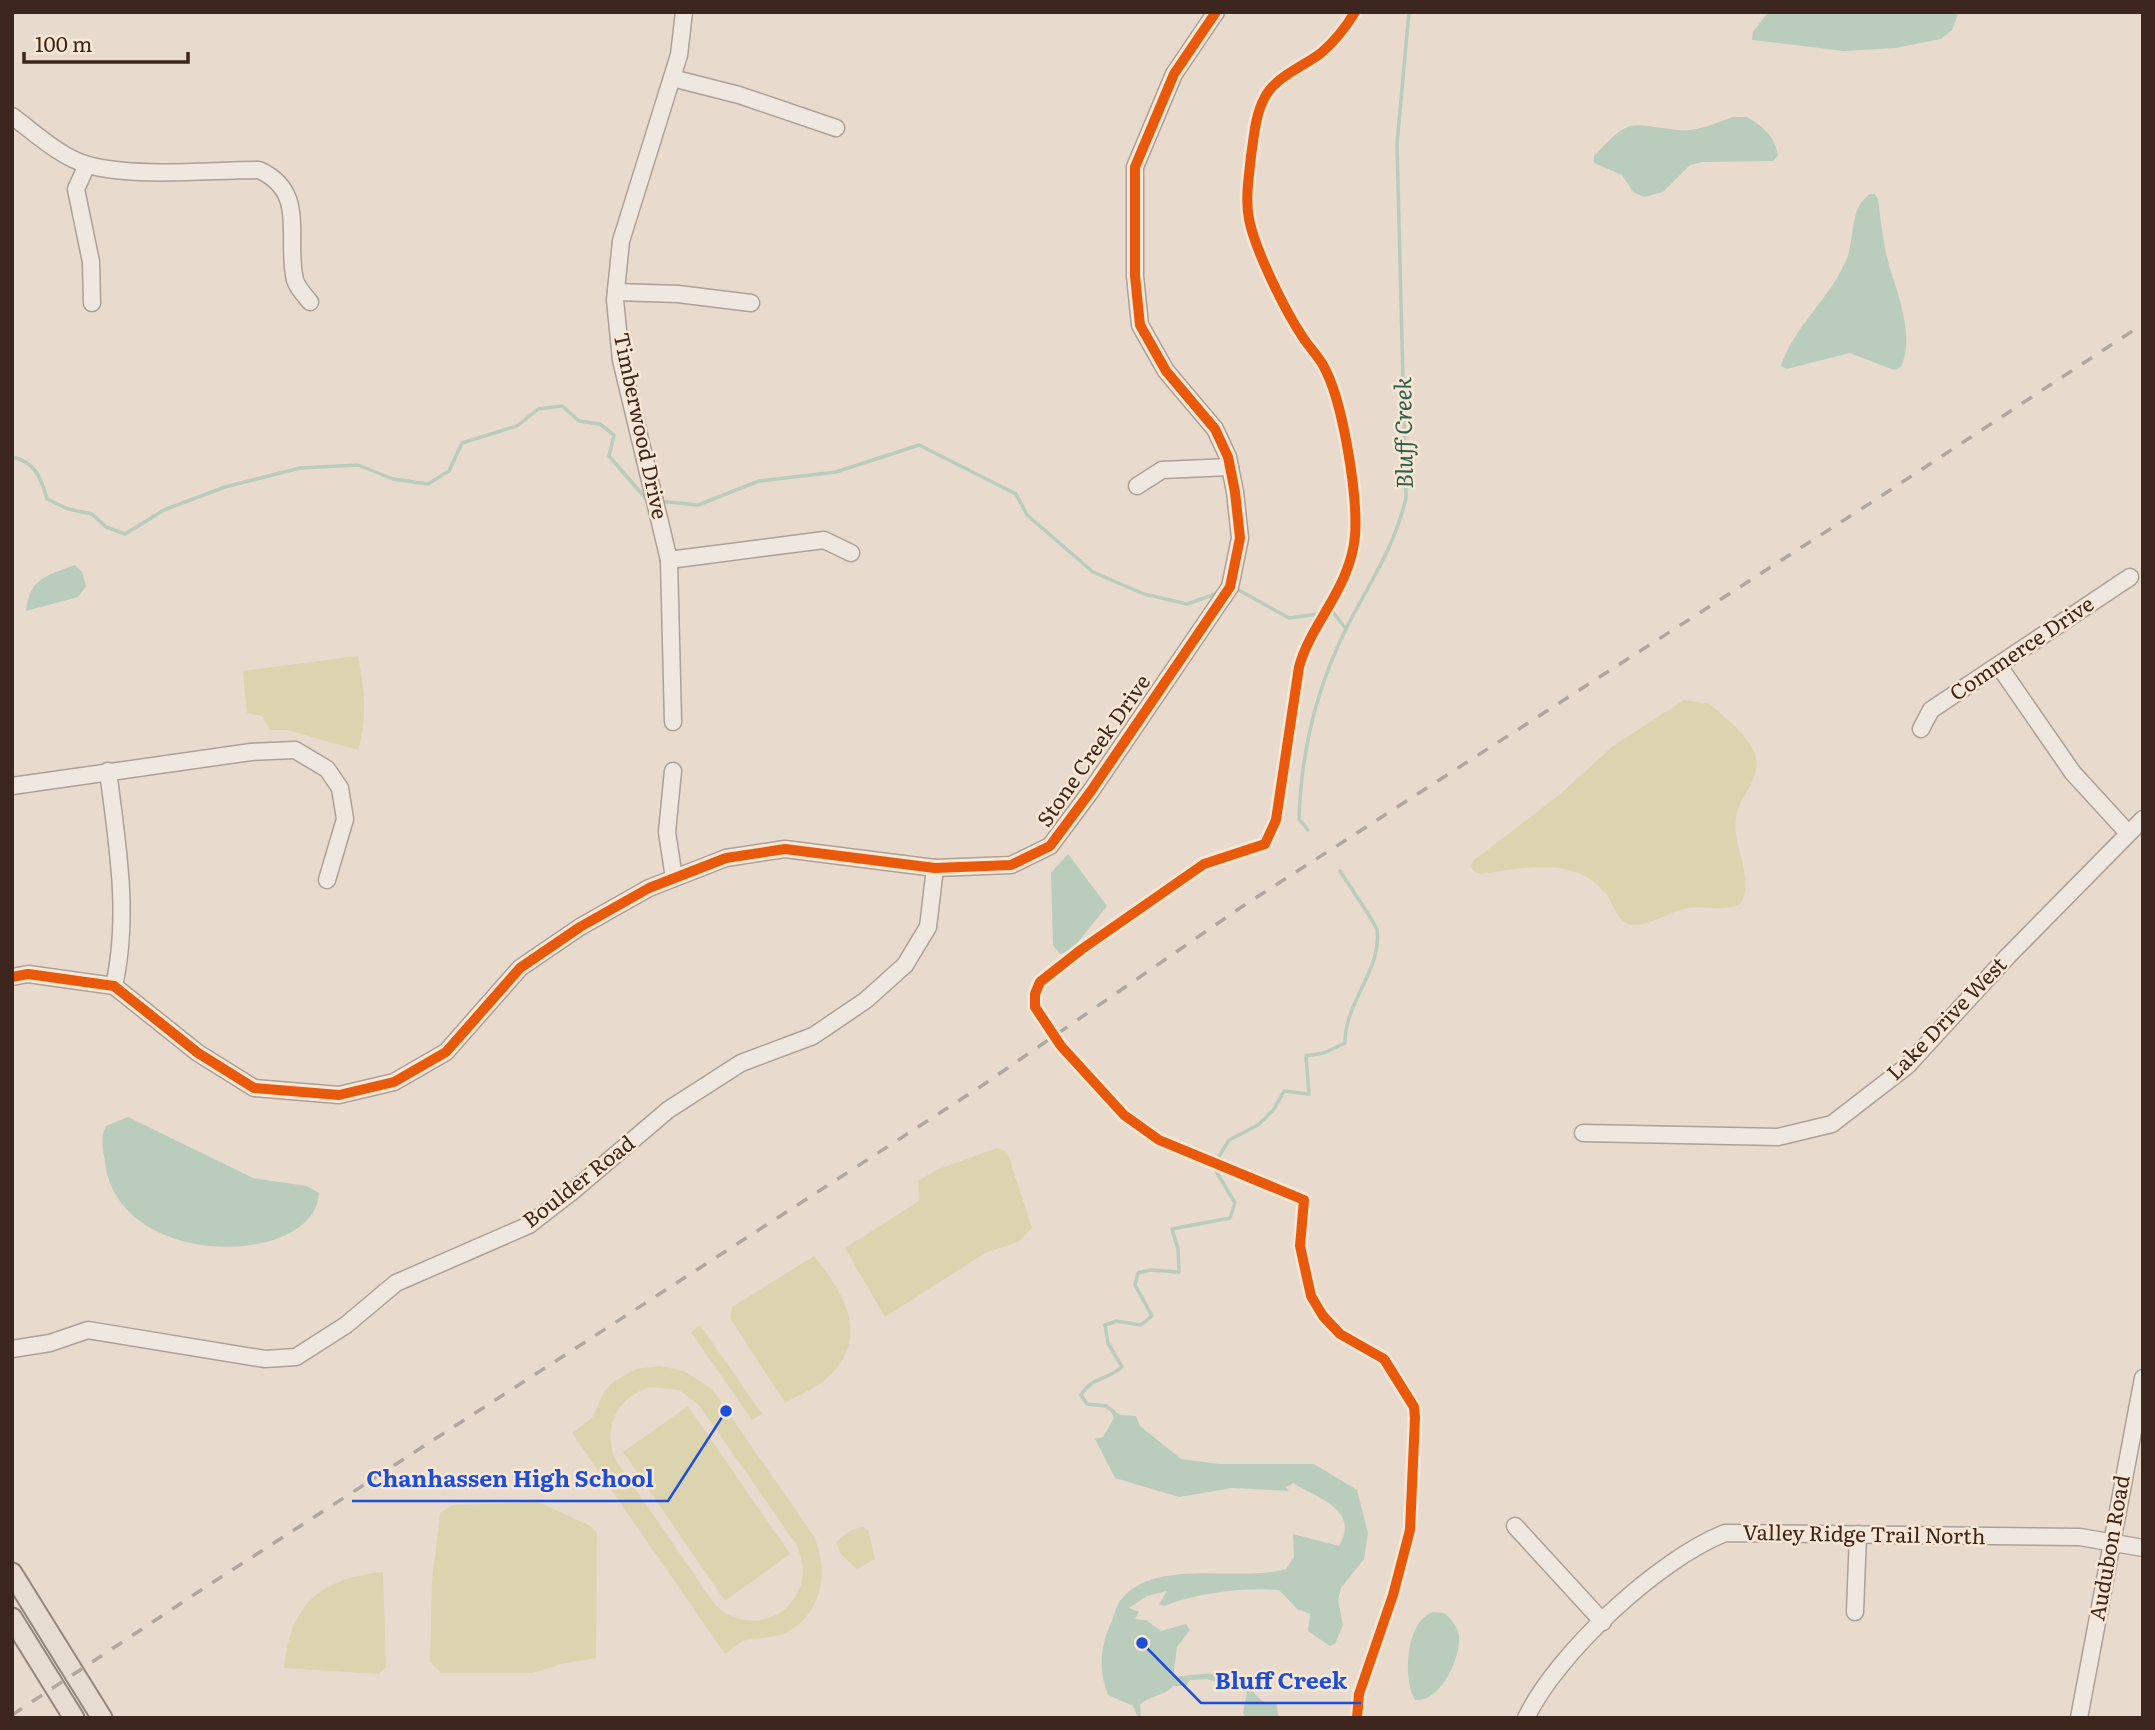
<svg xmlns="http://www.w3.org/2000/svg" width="2155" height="1730" font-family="Literata,serif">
	<rect width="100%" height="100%" fill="#e8dbce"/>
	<g fill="#dcd3af" fill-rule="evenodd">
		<path d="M 358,656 C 364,689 368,717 358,750 L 287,730 L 270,730 L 262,716 L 247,713 L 243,671 Z"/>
		<path d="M 1684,700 L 1710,704 C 1725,718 1746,733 1754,752 C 1764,775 1742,793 1737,813 C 1729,845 1756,874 1741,903 C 1723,914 1703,904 1684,909 C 1669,912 1642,930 1628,924 C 1615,918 1614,904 1606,894 C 1575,855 1524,868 1481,874 L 1473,871 L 1471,866 L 1474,860 L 1558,796 L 1613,746 Z"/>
		<polygon points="997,1148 1007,1152 1032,1228 1018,1242 985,1253 885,1317 845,1248 919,1201 918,1181 936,1170"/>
		<path d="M 814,1256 C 843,1292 872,1337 828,1377 C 817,1388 798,1395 785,1403 L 730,1318 L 732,1307 Z"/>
		<polygon points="700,1325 762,1414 752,1420 691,1332"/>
		<path d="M 659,1366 L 684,1371 L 712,1389 L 813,1535 C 830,1569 823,1615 785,1633 C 771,1639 755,1637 743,1641 C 737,1644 731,1650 725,1654 L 572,1433 L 592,1418 L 604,1392 L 613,1382 L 636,1369 ZM 650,1387 L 679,1390 L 699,1405 L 796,1544 C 805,1563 806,1583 793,1600 C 777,1623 743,1627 721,1610 C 708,1599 699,1580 689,1567 C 665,1531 640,1496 616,1461 C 601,1429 617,1397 650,1387 Z"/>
		<polygon points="688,1406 790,1554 725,1601 623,1452"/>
		<polygon points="538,1502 591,1526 597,1533 596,1658 561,1664 533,1673 441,1673 430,1662 432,1581 440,1513 453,1505"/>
		<polygon points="863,1527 868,1530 875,1559 857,1569 841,1554 836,1542 851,1530"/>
		<path d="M 383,1572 L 386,1667 L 379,1674 L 284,1668 C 290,1605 320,1578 383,1572 Z"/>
	</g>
	<g fill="#baccbc">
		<polygon points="1768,12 1958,12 1958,14 1952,30 1941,39 1895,48 1844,51 1752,40 1753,32"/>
		<path d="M 1732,117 L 1747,117 C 1763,126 1775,137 1778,155 L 1773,161 L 1703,162 L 1690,165 L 1663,192 L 1644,197 L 1633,192 L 1622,175 L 1594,163 L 1594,156 C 1632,115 1629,125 1679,130 C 1696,132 1717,123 1732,117 Z"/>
		<path d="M 1870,194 L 1875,194 L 1878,199 C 1881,221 1883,244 1889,265 C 1898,295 1915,336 1901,367 L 1894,370 L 1850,353 L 1787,369 L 1781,366 C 1794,326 1831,298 1847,258 C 1855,238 1849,208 1870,194 Z"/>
		<path d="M 75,565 L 82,572 L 86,586 L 78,597 L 26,611 C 29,579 47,575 75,565 Z"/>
		<polygon points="1068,854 1107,906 1070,952 1060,954 1053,945 1051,873"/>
		<path d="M 128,1117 L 253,1178 L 307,1186 L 319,1193 C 316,1267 118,1272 105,1162 C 103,1149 100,1137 106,1126 Z"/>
		<path d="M 1110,1409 L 1121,1415 L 1136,1416 L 1140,1426 L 1181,1459 L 1219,1464 L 1314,1464 L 1357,1490 L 1368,1533 L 1364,1559 L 1341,1588 L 1338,1600 L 1343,1625 L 1335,1644 L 1330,1646 L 1308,1631 L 1310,1614 L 1297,1609 L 1279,1590 C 1243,1587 1197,1593 1164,1606 L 1159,1604 L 1167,1591 L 1147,1596 L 1129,1608 L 1139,1612 L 1135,1619 L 1146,1620 L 1161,1631 L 1186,1624 L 1190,1630 L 1177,1647 L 1173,1677 C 1197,1675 1225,1668 1245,1683 C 1252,1689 1257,1698 1265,1703 L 1276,1702 L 1279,1718 L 1246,1718 L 1243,1713 L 1247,1692 L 1207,1679 L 1190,1680 L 1186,1686 L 1173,1686 C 1164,1697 1149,1695 1140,1705 L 1141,1718 L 1138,1718 L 1133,1706 L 1108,1695 C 1098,1669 1100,1646 1112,1621 C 1114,1615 1116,1606 1120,1601 C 1154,1556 1238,1583 1286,1569 L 1294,1557 L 1293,1534 L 1339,1546 C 1361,1509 1316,1498 1293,1483 L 1286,1487 L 1289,1491 L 1232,1488 L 1179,1497 L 1115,1478 L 1095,1439 L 1103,1437 L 1114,1418 Z"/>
		<path d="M 1433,1612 L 1444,1613 C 1451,1619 1458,1627 1459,1636 C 1461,1658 1440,1703 1415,1700 C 1402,1678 1406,1621 1433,1612 Z"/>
	</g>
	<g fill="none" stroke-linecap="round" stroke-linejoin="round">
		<g stroke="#baccbc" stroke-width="3.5">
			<path d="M 12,457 C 35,462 41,477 47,499 L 68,509 L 92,514 L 106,527 L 125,534 L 164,510 L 225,487 L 300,468 L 358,465 L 393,479 L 428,484 L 449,471 L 462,443 L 517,426 L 538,409 L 562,406 L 579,421 L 600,424 L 614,435 L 609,456 L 647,500"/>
			<polyline points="658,501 698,505 759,481 836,472 919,445 1016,494 1027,515 1093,572 1144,594 1187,604 1218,593"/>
			<polyline points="1235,588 1289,618 1333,612 1346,629"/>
			<path d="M 1308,830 L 1299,819 C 1301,753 1316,689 1346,629 C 1369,583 1394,549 1406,498 L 1397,144 L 1409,12"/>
			<path d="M 1114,1412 L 1106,1406 L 1087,1404 L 1081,1395 C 1091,1377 1108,1380 1122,1367 L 1108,1343 L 1105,1325 L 1116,1321 L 1141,1325 L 1152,1316 L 1135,1285 L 1138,1273 L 1151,1270 L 1179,1272 L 1178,1249 L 1172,1229 L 1230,1218 L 1235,1203 L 1213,1166 L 1229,1140 L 1258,1125 L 1274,1109 L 1284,1091 L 1309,1094 L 1306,1056 L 1324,1053 L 1345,1043 C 1344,1003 1382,970 1377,930 C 1376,924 1346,881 1340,871"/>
		</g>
		<g stroke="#ada097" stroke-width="19">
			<g id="minor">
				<polyline points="672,78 739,95 836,128"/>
				<path d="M 12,116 C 35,133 60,157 88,165 C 136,178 209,170 259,170 C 308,192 285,237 295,280 C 297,287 305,296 310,302"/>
				<polyline points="87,165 76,189 91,262 92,303"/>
				<polyline points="616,292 678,294 751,303"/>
				<polyline points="1137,486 1162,470 1230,467"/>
				<polyline points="669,560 824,540 851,553"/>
				<polyline points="1999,666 2073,773 2128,833"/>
				<polyline points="673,722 669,560 621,360 615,300 621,241 679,55 684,12"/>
				<polyline points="1921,729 1931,710 2130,577"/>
				<path d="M 108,771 C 117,843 130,914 114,986"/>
				<polyline points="673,771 667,832 674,878"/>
				<polyline points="12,786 251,752 295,750 327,769 340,788 345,819 327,880"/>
				<polyline points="12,977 28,974 114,986 198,1053 254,1088 339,1095 394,1082 446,1052 520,968 580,927 649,888 726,858 785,849 935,868 1011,865 1050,846 1091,791 1230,587 1240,538 1235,492 1228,457 1215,429 1166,371 1140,325 1135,276 1135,167 1174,74 1216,12"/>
				<polyline points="1583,1133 1778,1137 1832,1124 1907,1066 2008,956 2143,819"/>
				<polyline points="12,1349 50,1343 88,1330 265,1359 296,1357 346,1325 396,1283 529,1225 573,1191 668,1110 741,1063 813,1036 866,1000 905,965 928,927 935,868"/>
				<polyline points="1515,1526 1603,1622"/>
				<polyline points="1855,1612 1858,1534"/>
				<path d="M 1526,1718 C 1557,1653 1659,1559 1725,1533 L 2080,1537 L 2143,1548"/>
				<polyline points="2079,1718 2143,1378"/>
			</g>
		</g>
		<g stroke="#92867e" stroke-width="23">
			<g id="major">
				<polyline points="12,1573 102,1718"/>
				<polyline points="12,1618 74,1718"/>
			</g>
		</g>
		<use href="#minor" stroke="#efe8e1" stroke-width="16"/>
		<use href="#major" stroke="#e7dcd1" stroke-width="19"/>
		<polyline stroke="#afa7a0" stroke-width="3.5" stroke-dasharray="12 12" stroke-linecap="butt" points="12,1715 198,1592 980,1087 1240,908 1869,504 2143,324"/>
		<g stroke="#f9e7d4" stroke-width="15">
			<g id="cycleway">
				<path d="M 1355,12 C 1346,27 1335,41 1321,53 C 1303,67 1274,77 1264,99 C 1255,116 1254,137 1251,156 C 1249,177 1245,198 1249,219 C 1255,250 1286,313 1304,339 C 1310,348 1318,356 1323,365 C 1343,400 1358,496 1355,536 C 1350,589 1312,621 1299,667 L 1276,820 L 1265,844 L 1204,864 L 1082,949 L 1040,982 L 1035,994 L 1035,1007 L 1061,1046 L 1124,1115 L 1159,1140 L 1304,1200 L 1300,1246 L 1311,1296 L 1323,1316 L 1340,1334 L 1384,1359 L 1414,1407 L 1415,1418 L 1410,1530 L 1393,1595 L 1359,1694 L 1357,1718"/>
				<polyline points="12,977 28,974 114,986 198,1053 254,1088 339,1095 394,1082 446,1052 520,968 580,927 649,888 726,858 785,849 935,868 1011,865 1050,846 1091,791 1230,587 1240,538 1235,492 1228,457 1215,429 1166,371 1140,325 1135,276 1135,167 1174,74 1216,12"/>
			</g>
		</g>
		<use href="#cycleway" stroke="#e8590c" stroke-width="10"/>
	</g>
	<g text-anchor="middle" stroke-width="5" stroke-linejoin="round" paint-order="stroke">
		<g font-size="21" fill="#3d261d" stroke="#f9e7d4">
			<text transform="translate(640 426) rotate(78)" y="7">Timberwood Drive</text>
			<text transform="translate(2022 649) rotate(-34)" y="7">Commerce Drive</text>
			<text transform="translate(1094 751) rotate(-55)" y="7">Stone Creek Drive</text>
			<text transform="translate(1947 1019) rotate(-46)" y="7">Lake Drive West</text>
			<text transform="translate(579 1182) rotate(-38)" y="7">Boulder Road</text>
			<text transform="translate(1864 1535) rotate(1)" y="7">Valley Ridge Trail North</text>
			<text transform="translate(2110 1548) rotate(-80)" y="7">Audubon Road</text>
		</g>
		<g font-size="23" font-style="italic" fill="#2b5f51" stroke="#f9e7d4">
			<text transform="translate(1404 433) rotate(-91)" y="8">Bluff Creek</text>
		</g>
	</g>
	<path fill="none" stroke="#1d4ed8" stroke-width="2.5" d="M726 1411L668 1501H352M1142 1643L1201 1703H1361"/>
	<g fill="#1d4ed8" stroke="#f9e7d4" stroke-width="2.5">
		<circle cx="726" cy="1411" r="7"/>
		<circle cx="1142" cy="1643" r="7"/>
	</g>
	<g font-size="23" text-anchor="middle" font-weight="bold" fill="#1d4ed8" stroke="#f9e7d4" stroke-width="5" stroke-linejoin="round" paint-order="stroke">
		<text x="510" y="1487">Chanhassen High School</text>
		<text x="1281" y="1689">Bluff Creek</text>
	</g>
	<rect width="2155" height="1730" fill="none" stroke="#3d261d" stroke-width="28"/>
	<path d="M24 52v10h164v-10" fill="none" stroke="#3d261d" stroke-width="3.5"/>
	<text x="35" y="52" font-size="21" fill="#3d261d" stroke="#f9e7d4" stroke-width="5" paint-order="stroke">100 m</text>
</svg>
